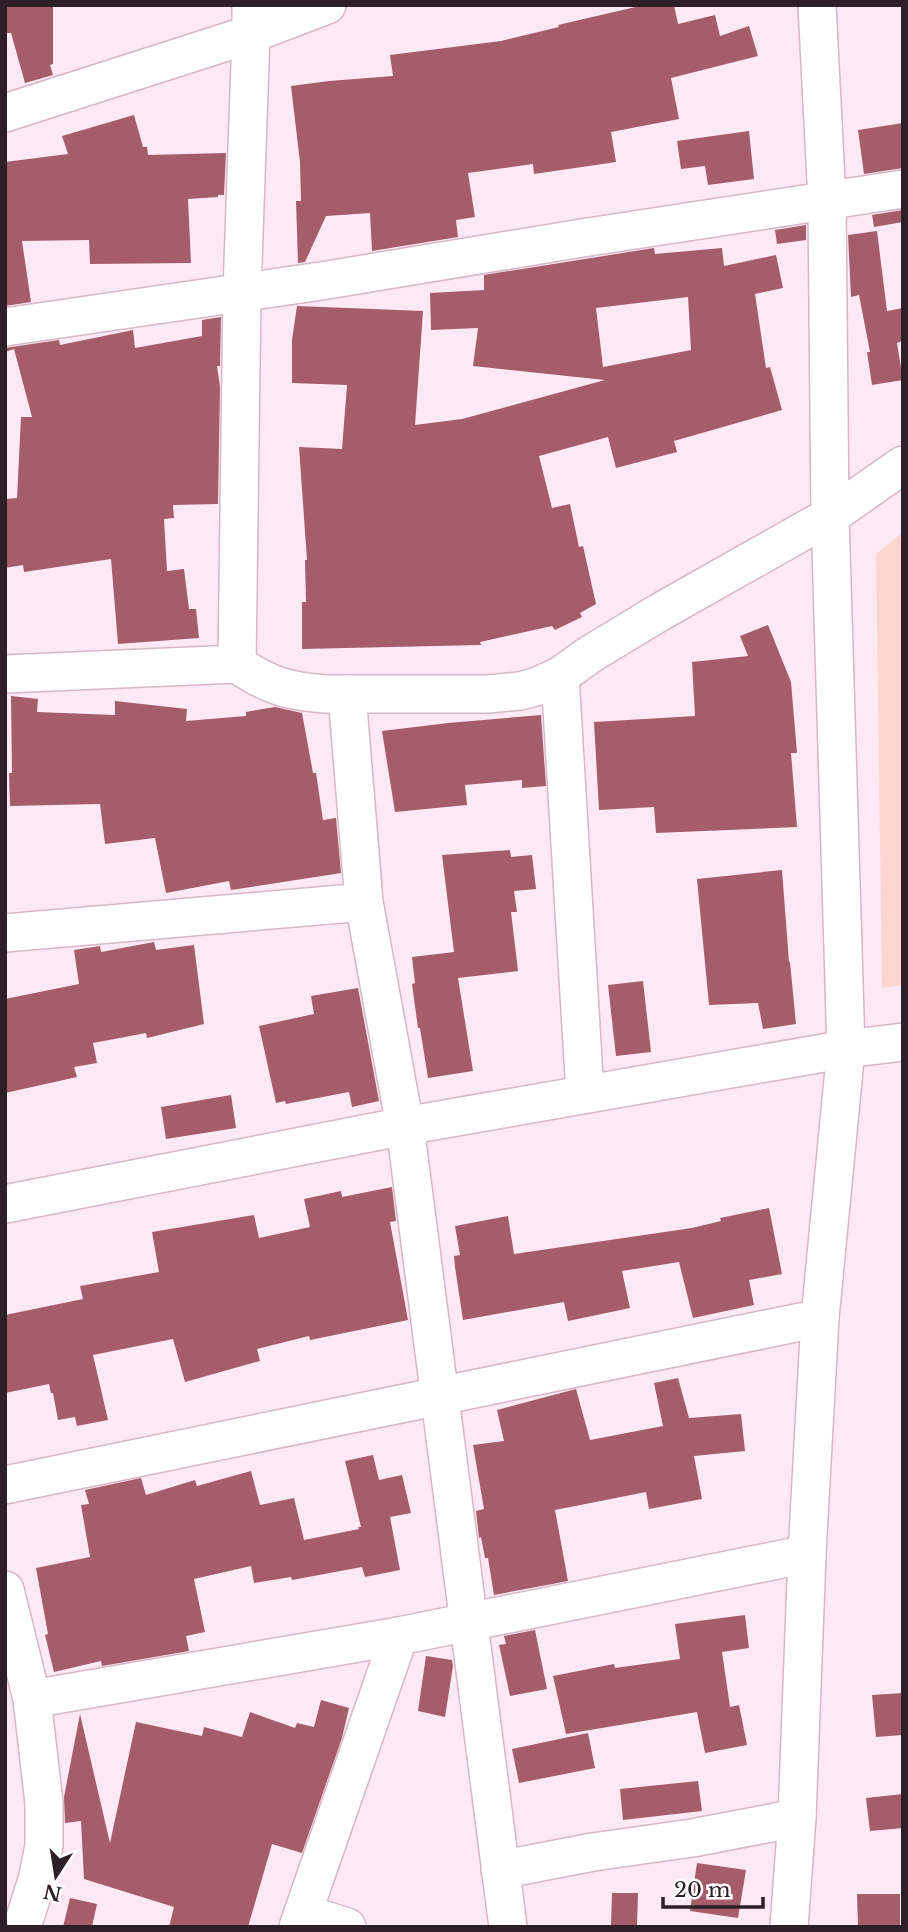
<svg xmlns="http://www.w3.org/2000/svg" width="908" height="1932" font-family="'Libre Baskerville',serif">
	<rect width="100%" height="100%" fill="#fde9f3"/>
	<polygon fill="#fcd5d0" points="903,532 903,985 882,988 876,554"/>
	<g fill="#a55d6c" fill-rule="evenodd">
		<polygon points="22,5 53,5 53,64 50,65 53,75 25,83 11,33 5,33 5,6"/>
		<polygon points="644,5 674,5 678,24 715,15 720,36 749,26 758,56 671,78 679,119 611,132 616,162 534,174 533,164 468,173 475,217 456,220 458,237 372,251 370,213 326,216 305,262 298,263 296,201 301,201 300,162 291,86 329,81 393,76 390,55 501,41 559,27 558,25"/>
		<polygon points="134,115 143,147 147,147 148,155 226,153 224,195 218,195 218,197 188,199 191,263 90,264 89,240 22,241 31,302 5,306 5,162 68,154 62,136"/>
		<polygon points="903,123 903,168 864,174 858,130"/>
		<polygon points="749,131 754,179 708,185 705,166 681,169 677,141"/>
		<polygon points="903,210 903,222 874,227 872,215"/>
		<polygon points="806,225 806,240 777,244 775,230"/>
		<polygon points="877,231 887,311 903,308 903,341 897,343 903,380 872,385 867,352 870,352 859,295 851,297 848,235"/>
		<path d="M 654,248 L 655,254 L 722,248 L 724,266 L 776,255 L 783,288 L 755,294 L 766,368 L 770,367 L 782,410 L 674,441 L 677,452 L 616,468 L 608,437 L 539,456 L 552,508 L 570,504 L 579,547 L 583,546 L 596,604 L 580,613 L 582,617 L 555,630 L 552,626 L 480,642 L 481,645 L 302,649 L 302,602 L 306,602 L 305,560 L 307,560 L 299,447 L 342,449 L 347,385 L 292,383 L 292,340 L 297,306 L 423,311 L 415,425 L 462,419 L 605,380 L 473,366 L 478,328 L 431,330 L 430,293 L 484,290 L 484,275 ZM 688,297 L 691,350 L 603,367 L 596,308 Z"/>
		<polygon points="221,317 220,366 217,366 220,387 218,504 173,505 174,518 164,519 167,571 184,569 189,609 196,609 199,638 118,644 111,559 24,572 23,565 5,568 5,499 17,498 21,417 32,417 14,349 5,352 5,348 59,340 60,345 133,330 135,348 202,336 202,320"/>
		<polygon points="768,625 791,682 797,753 791,753 797,827 656,833 654,807 599,810 594,722 695,716 692,662 748,656 740,636"/>
		<polygon points="11,696 38,699 37,712 115,715 115,701 187,709 186,721 246,716 246,712 275,707 302,713 313,773 316,773 323,820 336,818 341,873 231,890 229,881 166,893 155,838 105,844 100,804 10,806 9,773 12,773"/>
		<polygon points="541,715 546,786 522,788 522,780 465,785 467,805 395,812 382,731 448,723"/>
		<polygon points="510,850 511,857 532,855 536,889 514,891 517,912 511,912 518,971 458,978 473,1071 428,1078 420,1028 418,1028 412,984 415,983 412,957 454,952 442,855"/>
		<polygon points="782,870 789,962 790,962 796,1024 763,1029 758,1003 709,1005 697,879"/>
		<polygon points="154,942 156,950 194,945 204,1024 147,1038 146,1033 93,1043 97,1063 74,1067 77,1077 5,1093 5,999 79,984 74,950 100,946 101,952"/>
		<polygon points="643,981 651,1052 616,1056 608,985"/>
		<polygon points="358,988 379,1101 352,1107 349,1092 286,1104 285,1101 276,1103 259,1026 314,1014 311,996"/>
		<polygon points="231,1095 236,1128 166,1139 161,1107"/>
		<polygon points="392,1187 396,1221 390,1222 408,1320 310,1340 309,1336 257,1349 260,1361 185,1382 173,1339 93,1355 108,1420 77,1426 75,1417 58,1420 53,1393 51,1393 49,1384 5,1393 5,1315 83,1299 80,1286 159,1272 152,1232 254,1215 259,1238 310,1227 304,1199 341,1191 342,1197"/>
		<polygon points="769,1208 782,1274 749,1280 754,1305 693,1318 679,1262 622,1271 630,1308 568,1321 564,1302 463,1320 455,1267 454,1256 460,1255 455,1226 508,1216 514,1254 692,1228 721,1221 720,1218"/>
		<polygon points="678,1378 689,1418 741,1414 745,1451 694,1456 702,1499 649,1509 646,1492 555,1510 568,1581 494,1595 488,1558 485,1558 481,1537 479,1538 476,1511 484,1509 473,1445 504,1441 497,1410 576,1389 590,1440 663,1426 654,1383"/>
		<polygon points="373,1455 379,1480 402,1475 411,1513 390,1517 400,1570 365,1577 362,1567 292,1580 291,1577 254,1583 251,1566 194,1579 205,1632 186,1636 189,1651 102,1666 101,1661 54,1672 45,1635 48,1634 36,1568 90,1557 81,1505 89,1504 85,1490 141,1478 146,1495 195,1480 197,1486 251,1471 260,1505 294,1498 304,1540 359,1529 358,1527 361,1527 345,1461"/>
		<polygon points="745,1615 749,1648 722,1652 730,1707 739,1705 747,1745 705,1753 697,1712 566,1734 553,1676 614,1664 615,1668 680,1659 675,1624"/>
		<polygon points="535,1630 547,1689 510,1696 499,1645 506,1644 504,1636"/>
		<polygon points="426,1656 452,1660 453,1666 445,1717 418,1711"/>
		<polygon points="903,1693 903,1735 876,1737 872,1695"/>
		<polygon points="321,1700 349,1708 342,1738 302,1853 272,1844 248,1927 169,1927 174,1907 84,1879 81,1821 65,1823 64,1797 80,1714 110,1843 136,1722 202,1736 204,1727 242,1737 250,1712 295,1728 297,1723 314,1727"/>
		<polygon points="588,1733 595,1768 519,1783 512,1749"/>
		<polygon points="698,1781 702,1811 623,1820 620,1789"/>
		<polygon points="903,1794 903,1828 870,1831 866,1798"/>
		<polygon points="697,1863 746,1870 738,1918 690,1911"/>
		<polygon points="612,1893 638,1893 637,1927 611,1927"/>
		<polygon points="857,1894 900,1894 900,1927 858,1927"/>
		<polygon points="70,1898 97,1904 92,1927 63,1927"/>
	</g>
	<g fill="none" stroke-linecap="round" stroke-linejoin="round">
		<g stroke="#d7b7c6" stroke-width="40">
			<g id="minor">
				<polyline points="5,113 251,34 327,5"/>
				<polyline points="5,327 321,281 582,238 903,189"/>
				<polyline points="237,664 242,292 251,34 251,5"/>
				<path d="M 5,674 L 237,664 C 269,686 288,691 325,694 L 488,694 L 520,691 L 535,687 L 560,676 L 589,655 L 660,612 L 830,516 L 827,201 L 817,5"/>
				<polyline points="560,676 585,1094"/>
				<polyline points="347,694 364,902 405,1126 508,1927"/>
				<polyline points="5,933 364,902"/>
				<polyline points="5,1204 405,1126 846,1049 903,1042"/>
				<polyline points="5,1485 820,1318"/>
				<polyline points="5,1590 32,1699 44,1803 44,1846 37,1880 22,1927"/>
				<polyline points="32,1699 399,1636 807,1554"/>
				<polyline points="500,1870 593,1852 692,1838 797,1818"/>
				<polyline points="303,1913 347,1927"/>
				<polyline points="298,1927 399,1636"/>
				<polyline points="789,1927 797,1818 807,1554 820,1318 846,1049 830,516 903,465"/>
			</g>
		</g>
		<use href="#minor" stroke="#fff" stroke-width="37"/>
	</g>
	<rect width="908" height="1932" fill="none" stroke="#2c2026" stroke-width="14"/>
	<g transform="translate(56 1876) rotate(192)" stroke="#ffffff" stroke-width="5" paint-order="stroke">
	<path d="M0-5L12 26L0 18L-12 26Z" fill="#2c2026"/>
	<text y="-10" font-size="19" font-weight="bold" text-anchor="middle" fill="#2c2026">N</text>
	</g>
	<path d="M663 1897v10h100v-10" fill="none" stroke="#2c2026" stroke-width="3.5"/>
	<text x="674" y="1897" font-size="21" fill="#2c2026" stroke="#ffffff" stroke-width="5" paint-order="stroke">20 m</text>
</svg>
